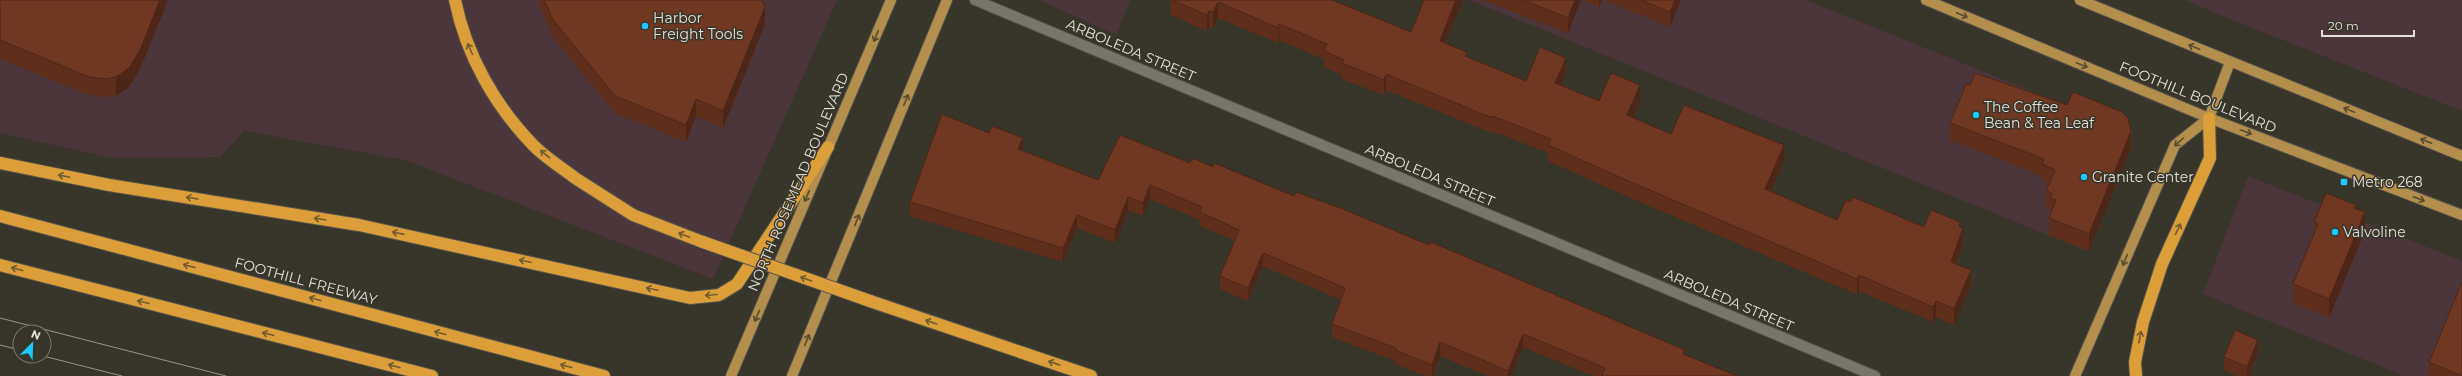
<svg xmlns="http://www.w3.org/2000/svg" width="2462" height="376" font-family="Montserrat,sans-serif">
	<rect width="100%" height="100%" fill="#38352a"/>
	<g fill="#4b363c">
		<polygon points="0,0 837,0 713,279 405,160 244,131 220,157 111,158 0,133"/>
		<polygon points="1039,0 1130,0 1116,35"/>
		<polygon points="1469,0 1806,0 2133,132 2087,251"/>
		<polygon points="2184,0 2462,0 2462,111 2225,17"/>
		<polygon points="2248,176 2462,261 2462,376 2404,376 2203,294"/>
	</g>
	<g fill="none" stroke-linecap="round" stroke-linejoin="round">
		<g stroke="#56544a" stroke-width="12">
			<polyline id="minor" points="975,0 1875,376"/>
		</g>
		<g stroke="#56544a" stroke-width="12">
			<g id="major">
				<polyline points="1926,0 2209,118 2462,215"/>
				<polyline points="2080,0 2462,156"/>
				<polyline points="731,376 891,0"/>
				<polyline points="792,376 947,0"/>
				<polyline points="2075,376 2175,145 2209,118 2230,62"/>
			</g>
		</g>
		<g stroke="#56544a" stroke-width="14">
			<g id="highway">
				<path d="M 455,0 C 466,55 495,106 534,146 C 546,158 562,168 575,178"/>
				<polyline points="0,163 109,185 359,225 690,298 719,295 737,284 828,147"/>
				<polyline points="0,216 604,376"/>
				<polyline points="0,265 432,376"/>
				<polyline points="870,301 1091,376"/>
				<polyline points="2136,376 2135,362 2143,322 2162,264 2210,158 2209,118"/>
			</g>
		</g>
		<use href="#minor" stroke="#787669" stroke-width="10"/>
		<use href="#major" stroke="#b38e4c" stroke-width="10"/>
		<use href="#highway" stroke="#db9e39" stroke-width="12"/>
		<g stroke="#96948b" stroke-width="1">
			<polyline points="0,318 226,376"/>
			<polyline points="0,345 20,350"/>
			<polyline points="43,356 122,376"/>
		</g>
		<g stroke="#56544a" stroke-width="14" stroke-linecap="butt">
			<polyline id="highway-bridge" points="575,178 633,215 700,241 870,301"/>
		</g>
		<use href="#highway-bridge" stroke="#db9e39" stroke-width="12"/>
	</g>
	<g fill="#602f1c">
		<polygon points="0,0 141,67 129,87 116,96 106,97 89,95 0,59"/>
		<polygon points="537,0 762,0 765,24 723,128 696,116 686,142 615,113 553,37"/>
		<polygon points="1171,0 1332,0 1411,32 1424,0 1463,0 1445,43 1467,57 1526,81 1566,73 1561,85 1599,101 1640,101 1633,118 1671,134 1784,161 1771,192 1837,220 1850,202 1924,227 1960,227 1963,244 1956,264 1971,286 1954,325 1936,317 1933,322 1859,291 1857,294 1823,280 1633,199 1548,161 1548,153 1492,131 1492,133 1386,90 1384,95 1342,79 1342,75 1324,67 1324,59 1279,40 1278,43 1218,18 1213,28 1209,26 1207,31 1171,15"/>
		<polygon points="1483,0 1581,0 1568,33"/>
		<polygon points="1583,0 1602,0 1599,7"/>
		<polygon points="1603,0 1681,0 1670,27"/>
		<polygon points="1950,123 2131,148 2089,251 2049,235 2049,218 2050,215 2050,210 2046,208 2046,191 2049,184 2042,181 2042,176 1950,140"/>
		<polygon points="989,133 1023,150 1098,180 1190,163 1213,167 1294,196 1737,376 1593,376 1523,347 1511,376 1488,376 1440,356 1433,376 1425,376 1395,364 1395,361 1332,337 1332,324 1341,300 1263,266 1248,301 1220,289 1220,276 1235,241 1200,226 1200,220 1150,199 1143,216 1128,210 1115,243 1077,228 1063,262 910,216 910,202"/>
		<polygon points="2356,208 2365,231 2329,318 2293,303 2293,284 2314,233 2314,222"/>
		<polygon points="2258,353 2249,375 2252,376 2237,376 2224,370 2224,357"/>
		<polygon points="2429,362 2462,376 2429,376"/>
	</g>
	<g fill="#4e2617">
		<polygon points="160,0 168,0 141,67 129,87 116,96 116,77"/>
		<polygon points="1456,0 1463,0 1440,56 1440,41"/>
		<polygon points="1575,0 1581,0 1568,33 1568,18"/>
		<polygon points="1599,0 1602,0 1599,7"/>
		<polygon points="1675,0 1681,0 1670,27 1670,12"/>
		<polygon points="1218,2 1218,18 1213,28 1213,12"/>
		<polygon points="765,7 765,24 723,128 723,111"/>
		<polygon points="1209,11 1209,26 1207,31 1207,15"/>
		<polygon points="1279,24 1279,40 1278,43 1278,28"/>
		<polygon points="1566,58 1566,73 1555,99 1555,83"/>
		<polygon points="1386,74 1386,90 1384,95 1384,80"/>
		<polygon points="1640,85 1640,101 1627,131 1627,115"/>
		<polygon points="696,99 696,116 686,142 686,125"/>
		<polygon points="2131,131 2131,148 2089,251 2089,234"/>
		<polygon points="1023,138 1023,151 1018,149"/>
		<polygon points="1784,145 1784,161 1765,205 1765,189"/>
		<polygon points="1150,185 1150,199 1143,216 1143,203"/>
		<polygon points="1128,197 1128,210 1115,243 1115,230"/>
		<polygon points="2365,212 2365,231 2329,318 2329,299"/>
		<polygon points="1077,215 1077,228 1063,262 1063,248"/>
		<polygon points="1960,222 1960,235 1963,228 1963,244 1951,277 1951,262 1959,226"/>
		<polygon points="1263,253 1263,266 1248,301 1248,288"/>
		<polygon points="1971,270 1971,286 1954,325 1954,309"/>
		<polygon points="1859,275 1859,291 1857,294 1857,279"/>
		<polygon points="1936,301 1936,317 1933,322 1933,307"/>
		<polygon points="1523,334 1523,347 1511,376 1508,376 1508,371"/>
		<polygon points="2258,340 2258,353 2248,376 2247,376 2247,367"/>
		<polygon points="1440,342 1440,356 1433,376 1432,376 1432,365"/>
	</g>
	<g fill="#703721" stroke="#4e2617">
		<polygon points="0,0 160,0 141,48 129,68 116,77 106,79 89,77 0,40"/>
		<polygon points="544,0 762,0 765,7 723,111 696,99 686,125 615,96 553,20"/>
		<polygon points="1172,0 1332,0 1411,32 1424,0 1456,0 1440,41 1467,52 1465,56 1526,81 1540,47 1566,58 1555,83 1599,101 1611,73 1640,85 1627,115 1671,134 1684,105 1784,145 1765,189 1837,220 1846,200 1850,202 1853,197 1924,227 1931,210 1960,222 1959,226 1963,228 1951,262 1971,270 1954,309 1936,301 1933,307 1859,275 1857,279 1823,264 1633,183 1548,145 1551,139 1492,116 1492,118 1386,74 1384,80 1342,63 1344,60 1324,51 1327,44 1279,24 1278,28 1218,2 1213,12 1209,11 1207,15"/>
		<polygon points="1523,0 1575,0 1568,18"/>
		<polygon points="1641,0 1675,0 1670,12"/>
		<polygon points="1975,73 2067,105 2073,92 2122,112 2128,118 2131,131 2089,234 2049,218 2056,200 2050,198 2052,193 2046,191 2055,170 2042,164 2044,159 1950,123 1966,84 1970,85"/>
		<polygon points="942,114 989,133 992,126 1023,138 1018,149 1098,180 1120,135 1190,163 1193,158 1213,167 1214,163 1294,196 1296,192 1343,209 1429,245 1431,242 1685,350 1683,354 1737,376 1602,376 1605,368 1523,334 1508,371 1440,342 1432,365 1395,350 1396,348 1332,324 1345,288 1263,253 1248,288 1220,276 1239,230 1200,212 1202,207 1150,185 1143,203 1128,197 1115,230 1077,215 1063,248 910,202"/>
		<polygon points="2326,193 2356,205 2354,208 2365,212 2329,299 2293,284 2318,224 2314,222"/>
		<polygon points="2462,282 2462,376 2429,362"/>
		<polygon points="2235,330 2258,340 2247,367 2224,357"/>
		<polygon points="2247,374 2252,376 2246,376"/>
	</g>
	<defs><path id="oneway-shaft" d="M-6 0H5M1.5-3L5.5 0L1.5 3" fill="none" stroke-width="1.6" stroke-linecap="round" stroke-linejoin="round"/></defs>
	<g stroke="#574b32">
		<use href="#oneway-shaft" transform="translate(1962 15) rotate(23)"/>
		<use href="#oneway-shaft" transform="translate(876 36) rotate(113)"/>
		<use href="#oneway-shaft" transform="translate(2194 47) rotate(-158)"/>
		<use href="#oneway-shaft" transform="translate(2082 65) rotate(23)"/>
		<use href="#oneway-shaft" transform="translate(906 100) rotate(-68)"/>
		<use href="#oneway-shaft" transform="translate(2349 110) rotate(-158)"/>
		<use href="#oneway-shaft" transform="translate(2246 132) rotate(21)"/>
		<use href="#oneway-shaft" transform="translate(2426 141) rotate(-158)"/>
		<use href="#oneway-shaft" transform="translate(2179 142) rotate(138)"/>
		<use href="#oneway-shaft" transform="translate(807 196) rotate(113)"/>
		<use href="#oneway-shaft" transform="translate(2419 199) rotate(21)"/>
		<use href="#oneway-shaft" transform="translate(857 220) rotate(-68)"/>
		<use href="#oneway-shaft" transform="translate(2125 260) rotate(113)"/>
		<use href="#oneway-shaft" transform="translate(757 316) rotate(113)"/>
		<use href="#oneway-shaft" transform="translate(807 340) rotate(-68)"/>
	</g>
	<g stroke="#715a2f">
		<use href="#oneway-shaft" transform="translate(470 49) rotate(-114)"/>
		<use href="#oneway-shaft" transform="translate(545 154) rotate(-141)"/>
		<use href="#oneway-shaft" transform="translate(64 176) rotate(-168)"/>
		<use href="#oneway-shaft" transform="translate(192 198) rotate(-171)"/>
		<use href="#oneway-shaft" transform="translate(320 219) rotate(-171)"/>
		<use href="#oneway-shaft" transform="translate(2178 229) rotate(-65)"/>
		<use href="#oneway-shaft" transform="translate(398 233) rotate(-168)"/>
		<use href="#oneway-shaft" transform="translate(684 235) rotate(-158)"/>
		<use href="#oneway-shaft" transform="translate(525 261) rotate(-168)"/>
		<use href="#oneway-shaft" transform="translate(189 266) rotate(-165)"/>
		<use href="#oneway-shaft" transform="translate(17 269) rotate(-165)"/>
		<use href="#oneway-shaft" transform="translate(806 279) rotate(-161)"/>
		<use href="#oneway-shaft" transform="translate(652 289) rotate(-168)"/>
		<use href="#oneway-shaft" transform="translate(711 295) rotate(175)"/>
		<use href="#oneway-shaft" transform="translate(315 299) rotate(-165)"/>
		<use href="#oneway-shaft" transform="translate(143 302) rotate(-166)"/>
		<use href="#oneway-shaft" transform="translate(931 322) rotate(-161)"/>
		<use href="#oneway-shaft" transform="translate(440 333) rotate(-165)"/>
		<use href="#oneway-shaft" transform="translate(268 334) rotate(-166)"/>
		<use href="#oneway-shaft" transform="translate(2140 337) rotate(-79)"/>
		<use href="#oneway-shaft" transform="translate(1054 363) rotate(-161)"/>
		<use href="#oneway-shaft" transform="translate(394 366) rotate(-166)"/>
		<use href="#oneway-shaft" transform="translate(566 366) rotate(-165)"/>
	</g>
	<g fill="#1cc9fc" stroke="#38352a" stroke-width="1.5">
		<circle cx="645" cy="26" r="4"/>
		<circle cx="1976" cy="115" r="4"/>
		<circle cx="2084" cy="177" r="4"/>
		<rect x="2340" y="178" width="8" height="8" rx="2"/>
		<circle cx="2335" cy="232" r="4"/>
	</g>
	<g text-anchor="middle" stroke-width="3" stroke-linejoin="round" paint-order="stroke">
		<g font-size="14" fill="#e2e1da" stroke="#38352a" text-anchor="start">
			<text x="653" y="23">Harbor<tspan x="653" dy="16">Freight Tools</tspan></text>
			<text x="1984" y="112">The Coffee<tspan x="1984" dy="16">Bean &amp; Tea Leaf</tspan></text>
			<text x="2092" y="182">Granite Center</text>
			<text x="2352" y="187">Metro 268</text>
			<text x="2343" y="237">Valvoline</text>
		</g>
		<g font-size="14" fill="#e2e1da" stroke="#38352a">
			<text transform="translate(1131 50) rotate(23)" y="5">ARBOLEDA STREET</text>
			<text transform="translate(2198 97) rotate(22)" y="5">FOOTHILL BOULEVARD</text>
			<text transform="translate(1430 175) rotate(23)" y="5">ARBOLEDA STREET</text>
			<text transform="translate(798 182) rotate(-67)" y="5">NORTH ROSEMEAD BOULEVARD</text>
			<text transform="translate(306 281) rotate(15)" y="5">FOOTHILL FREEWAY</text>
			<text transform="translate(1729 300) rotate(23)" y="5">ARBOLEDA STREET</text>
		</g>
	</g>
	<g transform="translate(32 344) rotate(23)"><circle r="19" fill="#38352a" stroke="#7c7a70"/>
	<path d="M0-3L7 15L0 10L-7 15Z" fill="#1cc9fc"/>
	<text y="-6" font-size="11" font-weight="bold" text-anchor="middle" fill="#e2e1da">N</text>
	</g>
	<path d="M2322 30v6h92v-6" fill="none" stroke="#e2e1da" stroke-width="2"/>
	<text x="2328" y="30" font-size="12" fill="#e2e1da" stroke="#38352a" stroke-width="3" paint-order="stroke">20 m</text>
</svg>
